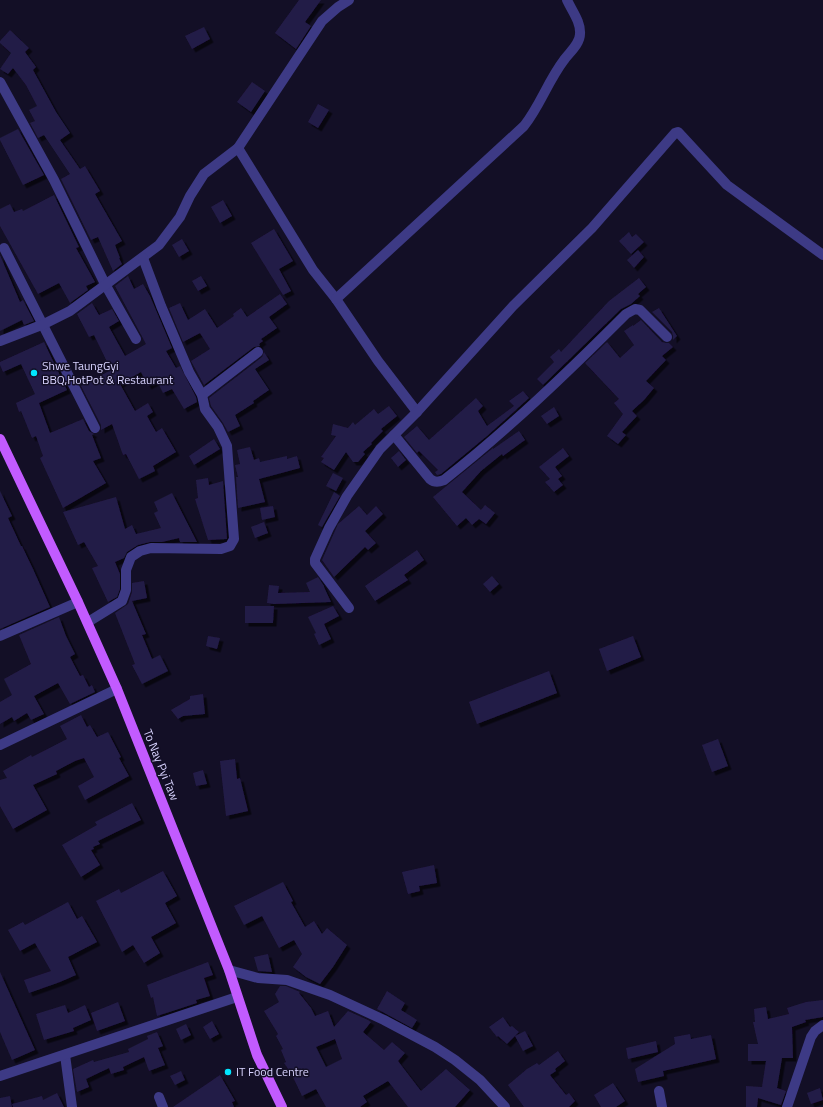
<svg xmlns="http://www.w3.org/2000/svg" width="823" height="1107" font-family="'Titillium Web',sans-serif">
	<defs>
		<filter id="shadow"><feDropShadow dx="3.5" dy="3.5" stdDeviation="0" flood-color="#0009"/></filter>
	</defs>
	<rect width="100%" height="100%" fill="#130f26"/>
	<g fill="#241b47" fill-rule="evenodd" filter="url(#shadow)">
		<polygon points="299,0 321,0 305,22 311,26 296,49 275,33"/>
		<polygon points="204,27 210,39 192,49 185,36"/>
		<polygon points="10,30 29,48 25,52 36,67 33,70 56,112 70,133 60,140 80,169 85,166 100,191 95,194 122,241 115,245 120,258 119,258 122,264 113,271 98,237 91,240 61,179 70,174 44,135 38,138 30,123 35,121 29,110 37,106 26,85 13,68 8,74 0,69 11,53 0,43 0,41"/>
		<polygon points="252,82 265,91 251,112 237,102"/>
		<polygon points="318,104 329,110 318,128 308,122"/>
		<polygon points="18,129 44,175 23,185 0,140 0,138"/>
		<polygon points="54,195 79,247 76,248 95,282 86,286 88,290 70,303 59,283 38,294 0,226 0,209 10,204 14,212 22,209 23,211"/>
		<polygon points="223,200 232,216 220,223 211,207"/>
		<polygon points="274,229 293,261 279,269 291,291 283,295 251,243"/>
		<polygon points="629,232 632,237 636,234 644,242 631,254 619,241"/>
		<polygon points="182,239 189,251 179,257 172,245"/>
		<polygon points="638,250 644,257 634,268 627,260"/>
		<polygon points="0,255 20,302 23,300 34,321 24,325 22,320 0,331"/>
		<polygon points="128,276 134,289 143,284 150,296 172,348 166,351 176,368 180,366 196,397 197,402 184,409 172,389 163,393 157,381 148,386 141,372 120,384 135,411 148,403 153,412 147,416 156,432 162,428 176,452 153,466 155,471 139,479 126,454 123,455 112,424 101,430 101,425 81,386 111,370 94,335 89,337 77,314 92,303 99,315 112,309 119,321 109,327 125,356 146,344 115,286"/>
		<polygon points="201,276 207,286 198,291 192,281"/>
		<polygon points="639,278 646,287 638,294 640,296 631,304 621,309 543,385 537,379 554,362 550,357 559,349 561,352 609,301"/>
		<polygon points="280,294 287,304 269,317 277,328 261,339 263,341 259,344 260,346 254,347 204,385 191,361 210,349 200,333 183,342 169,308 180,303 188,320 205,309 217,328 234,316 233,314 241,308 247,317"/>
		<polygon points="659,308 677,336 673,340 673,336 672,332 652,312"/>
		<polygon points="641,320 662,342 666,343 669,343 673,347 662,356 666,360 646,381 654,388 644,400 632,411 637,416 622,432 626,435 618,444 607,436 623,414 614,403 619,399 585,363 607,342 620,358 634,345 624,331 633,325 633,326"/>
		<polygon points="44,342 67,390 39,403 50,433 83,419 89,431 94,434 92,435 101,458 93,461 106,483 63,508 40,458 43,456 36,436 32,438 21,411 19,412 16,403 35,394 21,364 3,372 0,365 0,362"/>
		<polygon points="264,352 269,360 255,369 269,390 253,401 254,403 235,415 240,426 228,432 223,423 211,406 209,398 262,357"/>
		<polygon points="523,391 529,398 487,436 441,474 437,475 435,472 438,470 419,451 417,453 404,437 417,426 429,440 476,398 483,406 478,411 487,426 514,406 509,401"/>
		<polygon points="389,406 397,416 381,429 383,431 371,443 372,444 363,452 365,454 358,462 353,462 346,452 334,470 321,462 324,458 321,457 336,436 331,435 333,424 348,428 353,422 355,425 374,409 378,414"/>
		<polygon points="554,407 559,416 547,424 541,416"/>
		<polygon points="519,431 525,440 503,456 502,454 481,471 462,492 481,510 485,505 495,513 486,524 479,519 472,525 466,518 457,526 433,497 493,448 493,449"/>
		<polygon points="214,439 220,449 194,465 189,456"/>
		<polygon points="250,447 254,460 259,458 260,462 287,456 287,459 297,456 300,468 259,479 265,502 238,508 236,477 238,477 235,465 240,464 237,450"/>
		<polygon points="563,448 569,456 555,467 562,476 558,479 563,485 554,492 545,482 550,479 539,467"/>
		<polygon points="399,451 406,460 398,467 391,458"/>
		<polygon points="333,473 343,478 336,491 326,486"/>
		<polygon points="208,478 209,485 223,481 227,539 208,540 195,499 198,498 196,480"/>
		<polygon points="0,491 12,516 8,518 21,546 22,546 33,569 50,607 0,629"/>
		<polygon points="334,492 340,496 322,527 318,525"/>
		<polygon points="172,493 197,542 180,542 179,538 162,542 150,542 138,545 127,552 124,558 115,562 120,574 120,589 117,597 108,602 92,568 98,566 84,542 78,545 63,512 116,497 125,529 132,525 136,534 161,528 154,513 158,511 154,502"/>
		<polygon points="273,506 275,517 262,520 260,508"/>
		<polygon points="359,506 367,515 376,506 383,514 365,531 376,543 368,550 365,547 334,577 322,560 338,524"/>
		<polygon points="264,522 268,533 255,538 251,527"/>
		<polygon points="417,550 424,560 404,575 408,580 375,601 365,586"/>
		<polygon points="492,576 499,584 490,592 483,584"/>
		<polygon points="318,577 324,586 324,587 331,602 274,604 267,603 269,585 279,586 278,593 310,592 306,583"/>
		<polygon points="144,581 147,598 132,601 146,634 142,635 152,659 160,655 168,671 142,684 132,665 135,664 115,613 128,604 132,592 132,583"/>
		<polygon points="245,606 274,606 273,623 245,623"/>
		<polygon points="333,606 339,616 324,624 331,639 319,645 314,634 316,633 308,617"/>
		<polygon points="59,617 66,636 75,654 70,657 80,676 83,675 89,687 92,685 95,692 70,704 58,683 34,696 44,714 31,720 27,713 14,721 12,717 0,724 0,702 12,695 4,679 31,664 19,635"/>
		<polygon points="208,636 220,638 217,649 206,646"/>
		<polygon points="633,636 641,657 607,671 599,649"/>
		<polygon points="549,671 557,693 477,724 469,702"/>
		<polygon points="203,694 205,714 183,716 178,719 171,710 190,699 190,696"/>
		<polygon points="81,715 87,727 90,725 97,737 108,732 121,757 119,758 129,776 85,800 78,786 94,777 84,758 75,761 56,771 57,774 33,785 47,810 13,829 0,806 0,780 7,778 3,771 31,755 32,757 67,739 60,726"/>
		<polygon points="718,739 728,766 712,772 702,745"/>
		<polygon points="235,759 237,779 240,778 248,811 226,816 220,761"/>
		<polygon points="203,770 207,784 196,786 193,773"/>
		<polygon points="132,803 141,820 98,841 100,844 93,847 94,849 91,850 100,865 81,877 62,845 97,825 95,822"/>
		<polygon points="434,865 437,883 419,886 420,891 408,894 402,872"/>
		<polygon points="163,871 177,896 165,903 176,923 151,937 160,953 144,963 133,945 122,952 96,901 119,889 121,893"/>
		<polygon points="283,882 293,901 291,902 305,927 314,921 322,934 327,928 347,945 333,967 320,984 306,977 293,967 302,954 294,940 279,948 262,916 244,925 234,906"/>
		<polygon points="68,902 77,919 82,916 97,942 68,957 76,975 60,982 29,993 24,980 51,971 35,943 20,951 8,930 23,922 25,925"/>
		<polygon points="268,954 272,972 258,971 254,957"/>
		<polygon points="208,962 213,975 204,978 210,996 196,1000 197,1003 157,1016 153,997 151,998 147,985"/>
		<polygon points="0,972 35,1050 12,1060 0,1032"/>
		<path d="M 280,986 L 286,986 L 300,992 L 299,993 L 311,1008 L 315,1016 L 328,1011 L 334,1027 L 348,1011 L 368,1020 L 371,1022 L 363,1032 L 384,1050 L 392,1042 L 405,1053 L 398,1061 L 421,1091 L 446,1069 L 470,1090 L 455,1107 L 408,1107 L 388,1081 L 363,1096 L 367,1102 L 360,1107 L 326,1107 L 316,1089 L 302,1096 L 291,1073 L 284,1063 L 286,1062 L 281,1050 L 283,1049 L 276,1036 L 278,1034 L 264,1011 L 279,1002 L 275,994 ZM 335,1039 L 342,1059 L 326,1067 L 316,1047 Z"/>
		<polygon points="387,991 405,1003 401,1010 417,1020 412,1028 377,1009"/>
		<polygon points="823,1000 823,1017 805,1020 806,1022 792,1027 793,1058 782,1058 777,1088 786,1091 781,1105 758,1098 757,1107 746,1107 746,1086 762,1087 766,1061 748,1061 748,1044 758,1044 753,1022 755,1022 754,1009 766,1007 768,1019 789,1014 787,1008 806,1002"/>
		<polygon points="118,1002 125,1021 97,1031 91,1013"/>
		<polygon points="65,1005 68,1013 85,1005 91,1020 73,1028 74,1031 44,1040 36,1014"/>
		<polygon points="503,1017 510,1027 512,1026 519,1032 507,1044 498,1036 497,1037 489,1027"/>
		<polygon points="212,1021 219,1034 210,1039 203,1027"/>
		<polygon points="186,1024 191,1035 181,1040 176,1029"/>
		<polygon points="525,1031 533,1046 523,1051 515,1036"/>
		<polygon points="157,1032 163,1046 158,1048 165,1065 149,1071 144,1057 123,1067 124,1070 111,1074 109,1068 86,1079 89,1087 77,1092 73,1069 93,1060 94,1062 129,1052 128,1049 148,1039 147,1036"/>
		<polygon points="690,1034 691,1039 711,1035 716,1059 663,1071 664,1076 638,1082 635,1069 675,1044 674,1037"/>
		<polygon points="656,1041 658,1052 628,1059 626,1048"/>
		<polygon points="558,1051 565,1061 555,1069 556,1071 550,1075 566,1095 569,1093 575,1101 569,1107 524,1107 508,1085 527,1069 537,1063 539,1065"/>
		<polygon points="181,1071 185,1080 175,1085 170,1076"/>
		<polygon points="220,1075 235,1101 232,1102 234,1107 173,1107"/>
		<polygon points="613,1083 625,1101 616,1107 601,1107 594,1095"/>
		<polygon points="820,1088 823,1100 811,1104 807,1093"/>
		<polygon points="57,1093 64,1107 13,1107 12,1104 42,1096 43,1100"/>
		<polygon points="10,1096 12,1107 0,1107 0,1098"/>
	</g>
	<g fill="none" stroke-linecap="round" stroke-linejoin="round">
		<g stroke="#3d3a85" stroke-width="10">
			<polyline points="0,82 54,180 105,284 136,339"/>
			<polyline points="238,148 313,270 336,299 378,361 417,412"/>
			<polyline points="4,248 95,428"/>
			<path d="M 336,299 L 524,126 C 540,106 548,81 564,60 C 569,53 580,44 580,34 C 581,22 572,11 567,0"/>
			<polyline points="0,341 44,324 70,311 159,245 180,217 190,196 204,174 238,148 322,21 338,7 349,0"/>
			<polyline points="202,395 258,352"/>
			<path d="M 394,435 L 430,479 C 435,483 439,482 444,480 C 509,429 568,372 626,314 L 635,309 L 640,310 L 667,337"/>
			<polyline points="349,608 315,563 315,559 329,528 347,496 380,449 417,412 513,306 592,228 675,133 678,132 727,185 823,255"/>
			<polyline points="88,622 122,601 126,590 126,570 131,557 140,551 151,548 221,549 230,546 234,539 227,446 218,427 205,409 202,395 189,372 161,306 143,258"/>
			<polyline points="0,636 78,602"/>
			<polyline points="0,745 117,689"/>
			<polyline points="229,970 258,978 287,980 330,995 384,1020 435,1047 455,1060 480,1080 505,1107"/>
			<polyline points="65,1055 72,1107"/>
			<polyline points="0,1076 237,997"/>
			<polyline points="659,1091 662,1107"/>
			<polyline points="159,1097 163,1107"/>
			<polyline points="787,1107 811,1037 815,1031 823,1025"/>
		</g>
		<polyline stroke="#c25bff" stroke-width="10" points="0,439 78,602 117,689 229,970 257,1055 282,1107"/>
	</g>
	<g fill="#00e5ff" stroke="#130f26" stroke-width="1.5">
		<circle cx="34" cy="373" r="4"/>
		<circle cx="228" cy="1072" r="4"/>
	</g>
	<g text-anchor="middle" stroke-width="3" stroke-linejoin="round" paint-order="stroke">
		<g font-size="12" fill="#d9d4ff" stroke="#130f26" text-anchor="start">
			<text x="42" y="370">Shwe TaungGyi<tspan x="42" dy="14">BBQ,HotPot &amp; Restaurant</tspan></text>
			<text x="236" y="1076">IT Food Centre</text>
		</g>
		<g font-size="12" fill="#d9d4ff" stroke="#130f26">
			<text transform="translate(161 765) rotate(68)" y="4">To Nay Pyi Taw</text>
		</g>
	</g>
</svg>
